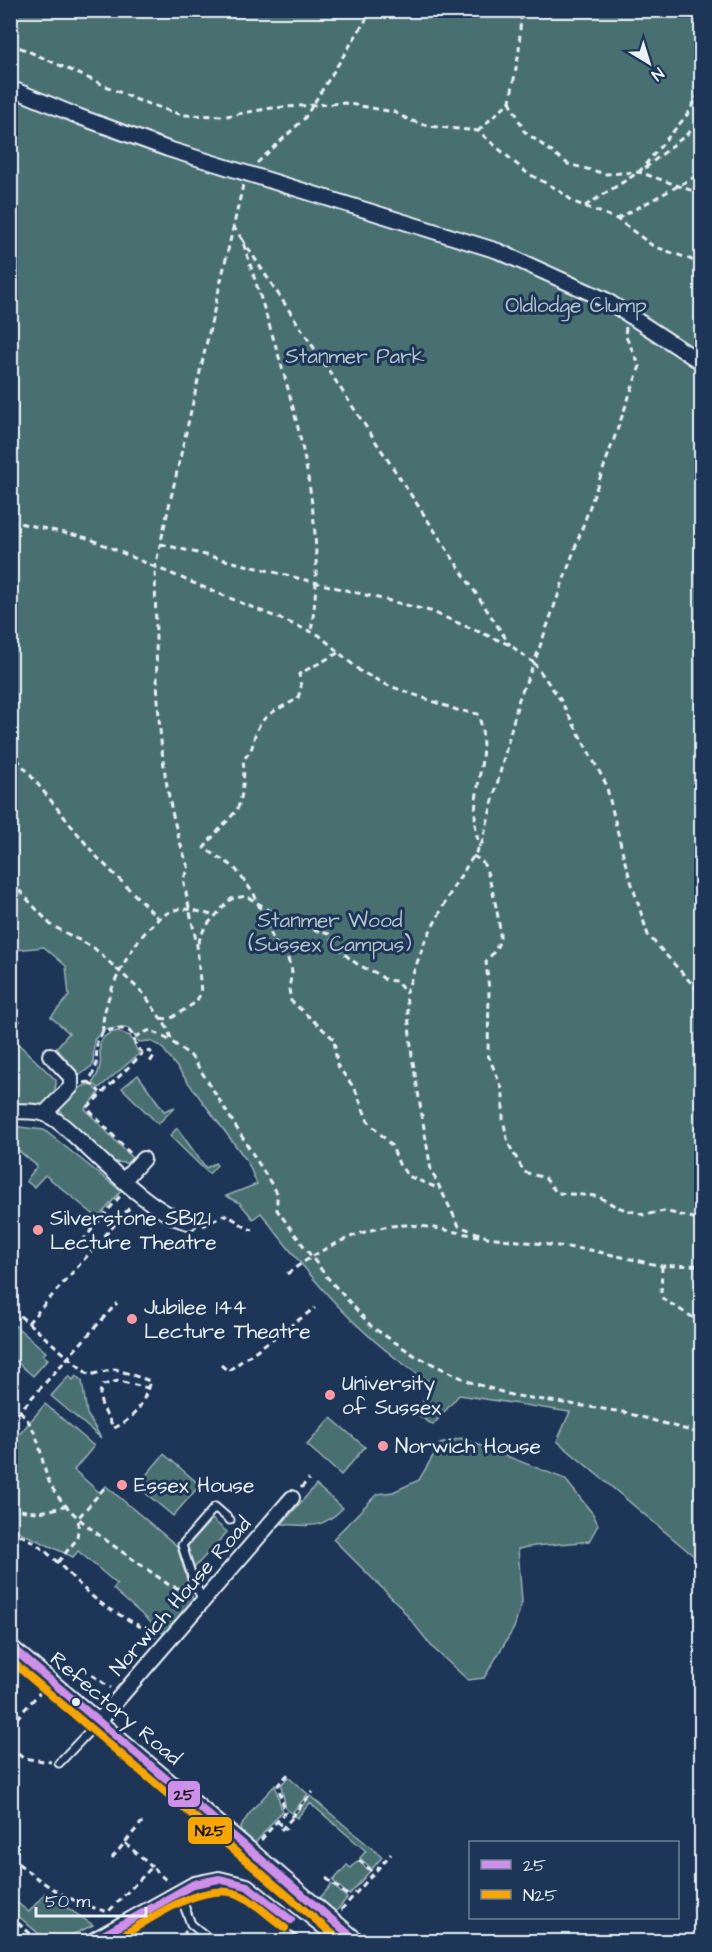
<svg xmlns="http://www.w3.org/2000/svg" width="712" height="1952" font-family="'Architects Daughter',sans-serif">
	<rect width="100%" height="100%" fill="#1d3557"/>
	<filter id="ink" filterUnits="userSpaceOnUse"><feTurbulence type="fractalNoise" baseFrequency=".0167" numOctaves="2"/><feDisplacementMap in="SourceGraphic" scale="12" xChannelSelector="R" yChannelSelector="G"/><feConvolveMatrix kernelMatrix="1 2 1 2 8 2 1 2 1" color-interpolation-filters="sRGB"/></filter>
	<g filter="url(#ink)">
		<g fill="#4a6f71" stroke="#99b0b4" stroke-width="1.5">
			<path d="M 11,11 L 701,11 L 701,1562 L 557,1441 L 570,1412 L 459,1395 L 433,1425 L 416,1414 L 433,1384 C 359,1338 313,1281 261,1213 L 253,1219 L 240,1203 L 226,1196 L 257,1184 L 247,1161 L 161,1046 L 150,1041 L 139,1042 L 128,1028 L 104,1029 L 94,1040 L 93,1065 L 80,1075 L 56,1048 L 69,1033 L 51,1017 L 69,996 L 66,966 L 44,947 L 15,950 L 11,954 Z"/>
			<path d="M 117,1031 L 130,1036 L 139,1054 L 99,1088 L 93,1083 C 95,1078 98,1075 99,1070 C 105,1053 89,1038 117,1031 Z"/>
			<path d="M 10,1036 L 56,1080 C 57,1092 47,1106 35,1109 C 28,1111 18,1109 11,1109 L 11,1085 L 19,1076 L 11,1068 Z"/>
			<polygon points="138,1075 164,1111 175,1107 158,1124 122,1088"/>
			<path d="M 92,1084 L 99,1093 L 85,1109 L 132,1158 L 127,1163 L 113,1162 L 62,1115 L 60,1109 C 67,1096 78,1086 92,1084 Z"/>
			<polygon points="11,1126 44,1130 121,1191 98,1218 45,1175 34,1187 26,1181 37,1166 14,1147 11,1150"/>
			<polygon points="177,1128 206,1168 215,1163 217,1165 209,1174 170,1136"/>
			<polygon points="12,1323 46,1352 43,1355 48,1359 33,1376 11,1357"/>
			<polygon points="69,1376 73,1380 76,1376 82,1381 87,1414 101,1438 51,1396"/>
			<polygon points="45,1404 94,1446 74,1470 100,1493 106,1486 177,1546 193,1600 164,1634 113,1589 117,1584 78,1551 73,1557 11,1528 11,1444"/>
			<polygon points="331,1418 365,1447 341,1475 307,1445"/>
			<path d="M 461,1438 L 565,1479 L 593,1514 L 598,1525 L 589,1541 C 565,1545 541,1543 518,1549 L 522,1602 L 514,1628 L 484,1678 L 468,1680 L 433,1648 L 398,1604 L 333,1539 L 377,1494 L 393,1492 L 419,1480 L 440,1444 Z"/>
			<polygon points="164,1454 200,1485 173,1516 137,1486"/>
			<path d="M 316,1485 L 343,1508 C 321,1530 310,1526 282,1524 Z"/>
			<polygon points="212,1519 227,1532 193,1569 186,1548"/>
			<polygon points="288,1777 308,1794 292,1813 286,1809 281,1785"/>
			<path d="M 275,1785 L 282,1811 L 252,1847 L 239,1833 C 244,1815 263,1799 275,1785 Z"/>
			<polygon points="310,1796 382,1857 372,1869 360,1858 366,1851 310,1803 297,1818 294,1816"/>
			<polygon points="358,1861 370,1871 349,1895 333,1881 347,1865 351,1868"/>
			<polygon points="332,1884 347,1898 333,1915 319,1899"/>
			<path d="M 45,1893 L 93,1925 C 43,1950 52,1943 11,1910 L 11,1904 L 15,1901 L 29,1912 Z"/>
		</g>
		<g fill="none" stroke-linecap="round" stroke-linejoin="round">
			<g stroke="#e8f1f8" stroke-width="11">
				<g id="lane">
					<polyline points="203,1600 194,1583 182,1545 215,1507 230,1520"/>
					<polyline points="59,1763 99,1721"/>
					<polyline points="179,1892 191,1924 213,1942"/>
					<polyline points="595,1942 599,1942"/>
				</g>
			</g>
			<g stroke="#e8f1f8" stroke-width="18">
				<g id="street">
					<polyline points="10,88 80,117 168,149 498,251 606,300 702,363"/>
					<path d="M 10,1111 C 22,1112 37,1110 47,1115 C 59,1120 69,1131 79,1140 C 103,1162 158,1218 189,1222"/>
					<polyline points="45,1113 71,1087 71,1077 50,1055"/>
					<polyline points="124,1180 143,1159"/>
					<polyline points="10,1646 359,1942"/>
					<polyline points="99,1721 292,1498"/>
					<polyline points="90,1942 194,1884 219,1879 247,1886 317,1942"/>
				</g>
			</g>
			<g stroke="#e8f1f8" stroke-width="3" stroke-dasharray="6 4.5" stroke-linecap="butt">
				<polyline points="10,43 137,100 182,115 226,116 272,108 344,103 394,112 409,120 429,126 478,131 527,173 557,189 574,202 617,219 653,246 690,259 702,268"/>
				<polyline points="510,101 524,131 568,164 606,174 639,172 702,194"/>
				<polyline points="478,131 510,101 519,52 521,10"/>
				<polyline points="257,163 304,119 372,10"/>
				<polyline points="645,168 702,122"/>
				<path d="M 243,185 L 155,567 L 319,635 L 360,671 L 387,685 L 457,710 L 478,714 C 494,757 464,802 480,847"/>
				<polyline points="585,206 639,172 687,115 702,88"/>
				<polyline points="617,219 702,173"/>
				<path d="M 233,226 L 242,239 C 280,361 333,502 311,631"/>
				<polyline points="242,239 510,645"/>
				<polyline points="626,327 625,335 640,366 534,663 560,699 606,784 625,862 648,935 702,995"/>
				<path d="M 10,521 L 88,538 L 155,567 C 157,669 153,773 189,869 L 183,879 L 197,945 L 201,993 L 196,1002 L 170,1019 L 159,1018"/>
				<polyline points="161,544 430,611 510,645 534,663 519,699 482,843 454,886 425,941 406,993 412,1056 431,1170 459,1226 487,1237 590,1250 662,1266 702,1265"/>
				<path d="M 338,653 L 299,674 L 301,687 L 298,698 C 285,707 267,711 259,726 C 250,741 258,744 243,760 C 245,772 243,801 236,811 C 225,824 214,834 204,848 L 234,867 L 254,894 L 274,941 L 288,959 L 292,971 L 289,989 L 291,1001 L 334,1039 L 337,1065 L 355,1089 L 368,1121 L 392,1146 L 399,1164 L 408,1176 L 440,1189"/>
				<polyline points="10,750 95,855 158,918"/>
				<path d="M 473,856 C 478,859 482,860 484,865 C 490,875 501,925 500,937 C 499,947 492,954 486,962 L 489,990 L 488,1055 L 503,1091 L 503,1119 L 508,1143 L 524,1172 L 545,1178 L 557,1193 L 597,1196 L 617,1207 L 644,1215 L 664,1211 L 702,1220"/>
				<polyline points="10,887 17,888 51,925 94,948 144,994 168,1029 172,1042 191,1056 205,1077 277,1193 277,1210 326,1276 372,1327 414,1355 470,1382 511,1395 623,1412 702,1434"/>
				<path d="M 198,943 L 205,927 L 231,899 L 246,896 L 292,924 L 329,934 C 337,946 347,959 361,966 C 371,971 377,972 385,980 L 396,981 L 406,993"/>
				<polyline points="10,1013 20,1022"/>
				<path d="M 103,1032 C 99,999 143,913 180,909 C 191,908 206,914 216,916"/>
				<polyline points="135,1037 150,1030 171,1041"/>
				<polyline points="89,1082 100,1092"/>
				<path d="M 84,1083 L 89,1082 L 96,1067 L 97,1041 L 103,1032 C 143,1022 126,1040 143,1053 L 150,1051 L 154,1056 L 150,1062"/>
				<polyline points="10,1097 17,1090 11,1084"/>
				<polyline points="130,1153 87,1108 143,1053"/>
				<path d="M 203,1226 L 224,1215 C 236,1218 241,1227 253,1230"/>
				<polyline points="94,1248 84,1239 121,1195"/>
				<polyline points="662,1266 661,1294 663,1299 702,1323"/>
				<path d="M 287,1274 C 320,1249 362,1226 405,1225 C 429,1225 456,1233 479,1236"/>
				<path d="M 12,1309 L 89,1375 L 115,1369 L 150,1381 C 144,1403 136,1418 114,1428 C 107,1415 94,1399 103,1385 L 118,1381 L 148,1388"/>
				<polyline points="28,1323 132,1205"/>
				<polyline points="221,1365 228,1371 315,1308"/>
				<path d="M 20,1411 C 48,1441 36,1467 57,1495 C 80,1527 136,1560 169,1585 L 186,1591"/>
				<polyline points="10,1422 117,1303"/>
				<polyline points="301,1488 309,1479"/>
				<path d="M 10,1507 C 30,1514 47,1513 66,1505"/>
				<path d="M 10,1531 C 44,1541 67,1575 93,1597 C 112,1613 136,1622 156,1637"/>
				<polyline points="58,1562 77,1539 79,1517 106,1486"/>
				<polyline points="92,1675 110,1688"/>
				<polyline points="10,1726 42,1690"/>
				<polyline points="10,1729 12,1730"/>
				<polyline points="10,1747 23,1758 51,1762"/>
				<polyline points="291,1817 313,1792"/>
				<polyline points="277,1821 287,1830"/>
				<polyline points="281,1830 292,1818"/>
				<polyline points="261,1840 285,1812 278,1785 290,1772"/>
				<polyline points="125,1843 152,1867"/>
				<path d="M 10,1857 C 45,1885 64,1900 108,1912 L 152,1867 L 169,1883"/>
				<polyline points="112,1858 142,1822"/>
				<polyline points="359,1860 374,1873"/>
				<polyline points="326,1878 352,1899"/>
				<polyline points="341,1910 391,1854"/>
				<polyline points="10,1916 40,1942"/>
				<polyline points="178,1942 186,1931"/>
			</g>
			<use href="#lane" stroke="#1d3557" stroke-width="7"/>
			<use href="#street" stroke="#1d3557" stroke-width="14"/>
			<g stroke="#1d3557" stroke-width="12">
				<g id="bus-1">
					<polyline points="10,1646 358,1942"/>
					<polyline points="91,1942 194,1884 219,1879 247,1886 291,1920"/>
				</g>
			</g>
			<g stroke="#1d3557" stroke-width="12">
				<g id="bus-2">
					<polyline points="10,1660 342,1942"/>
					<path d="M 112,1942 C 145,1923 207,1875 244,1897 C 258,1905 271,1918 285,1928"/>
				</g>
			</g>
			<use href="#bus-1" stroke="#ce8fe9" stroke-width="8"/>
			<use href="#bus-2" stroke="#f7a600" stroke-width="8"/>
		</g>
	</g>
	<g fill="#ff9aa2" stroke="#1d3557" stroke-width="2">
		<circle cx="38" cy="1230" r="6"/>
		<circle cx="132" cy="1319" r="6"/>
		<circle cx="330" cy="1395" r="6"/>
		<circle cx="383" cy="1446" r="6"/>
		<circle cx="122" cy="1485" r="6"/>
	</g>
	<circle fill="#e8f1f8" stroke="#1d3557" stroke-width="2" cx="76" cy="1702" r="5"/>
	<g text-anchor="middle" stroke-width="6" stroke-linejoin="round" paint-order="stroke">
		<g font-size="21" fill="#b1c4c9" stroke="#1d3557">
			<text x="576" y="312">Oldlodge Clump</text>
			<text x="355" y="363">Stanmer Park</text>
			<text x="330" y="927">Stanmer Wood<tspan x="330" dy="24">(Sussex Campus)</tspan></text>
		</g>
		<g font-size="21" fill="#e8f1f8" stroke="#1d3557" text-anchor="start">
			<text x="50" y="1225">Silverstone SB121<tspan x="50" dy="24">Lecture Theatre</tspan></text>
			<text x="144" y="1314">Jubilee 144<tspan x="144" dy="24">Lecture Theatre</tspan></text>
			<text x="342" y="1390">University<tspan x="342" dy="24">of Sussex</tspan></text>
			<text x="395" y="1453">Norwich House</text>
			<text x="134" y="1492">Essex House</text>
		</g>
		<g font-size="21" fill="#e8f1f8" stroke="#1d3557">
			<text transform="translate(180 1596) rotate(-49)" y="7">Norwich House Road</text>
			<text transform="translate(116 1708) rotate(40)" y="7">Refectory Road</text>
		</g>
	</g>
	<g stroke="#1d3557" stroke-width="2">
		<rect x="167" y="1780" width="34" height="28" rx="6" fill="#ce8fe9"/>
		<rect x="187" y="1816" width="46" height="29" rx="6" fill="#f7a600"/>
	</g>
	<g font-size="16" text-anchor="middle" font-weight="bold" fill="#111">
		<text x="184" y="1800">25</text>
		<text x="210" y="1836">N25</text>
	</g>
	<rect width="712" height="1952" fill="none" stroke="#1d3557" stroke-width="36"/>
	<rect x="18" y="18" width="676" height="1916" fill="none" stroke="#e8f1f8" stroke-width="2" filter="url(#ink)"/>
	<rect x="469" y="1841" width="210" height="78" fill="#1d3557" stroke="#6e8097" stroke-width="1.5"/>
	<rect x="481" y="1860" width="30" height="9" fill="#ce8fe9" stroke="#6e8097" stroke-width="1.5"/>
	<text x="523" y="1871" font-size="18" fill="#e8f1f8">25</text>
	<rect x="481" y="1890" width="30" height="9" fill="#f7a600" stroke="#6e8097" stroke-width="1.5"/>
	<text x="523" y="1901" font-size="18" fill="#e8f1f8">N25</text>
	<g transform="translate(649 63) rotate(142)" stroke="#1d3557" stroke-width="4.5" paint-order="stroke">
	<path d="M0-4.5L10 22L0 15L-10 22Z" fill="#e8f1f8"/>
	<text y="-9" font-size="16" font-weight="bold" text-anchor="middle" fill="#e8f1f8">N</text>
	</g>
	<path d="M36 1907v9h110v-9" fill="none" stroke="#e8f1f8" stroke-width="3"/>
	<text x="45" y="1907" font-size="18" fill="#e8f1f8" stroke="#1d3557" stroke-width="4.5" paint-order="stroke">50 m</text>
</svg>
